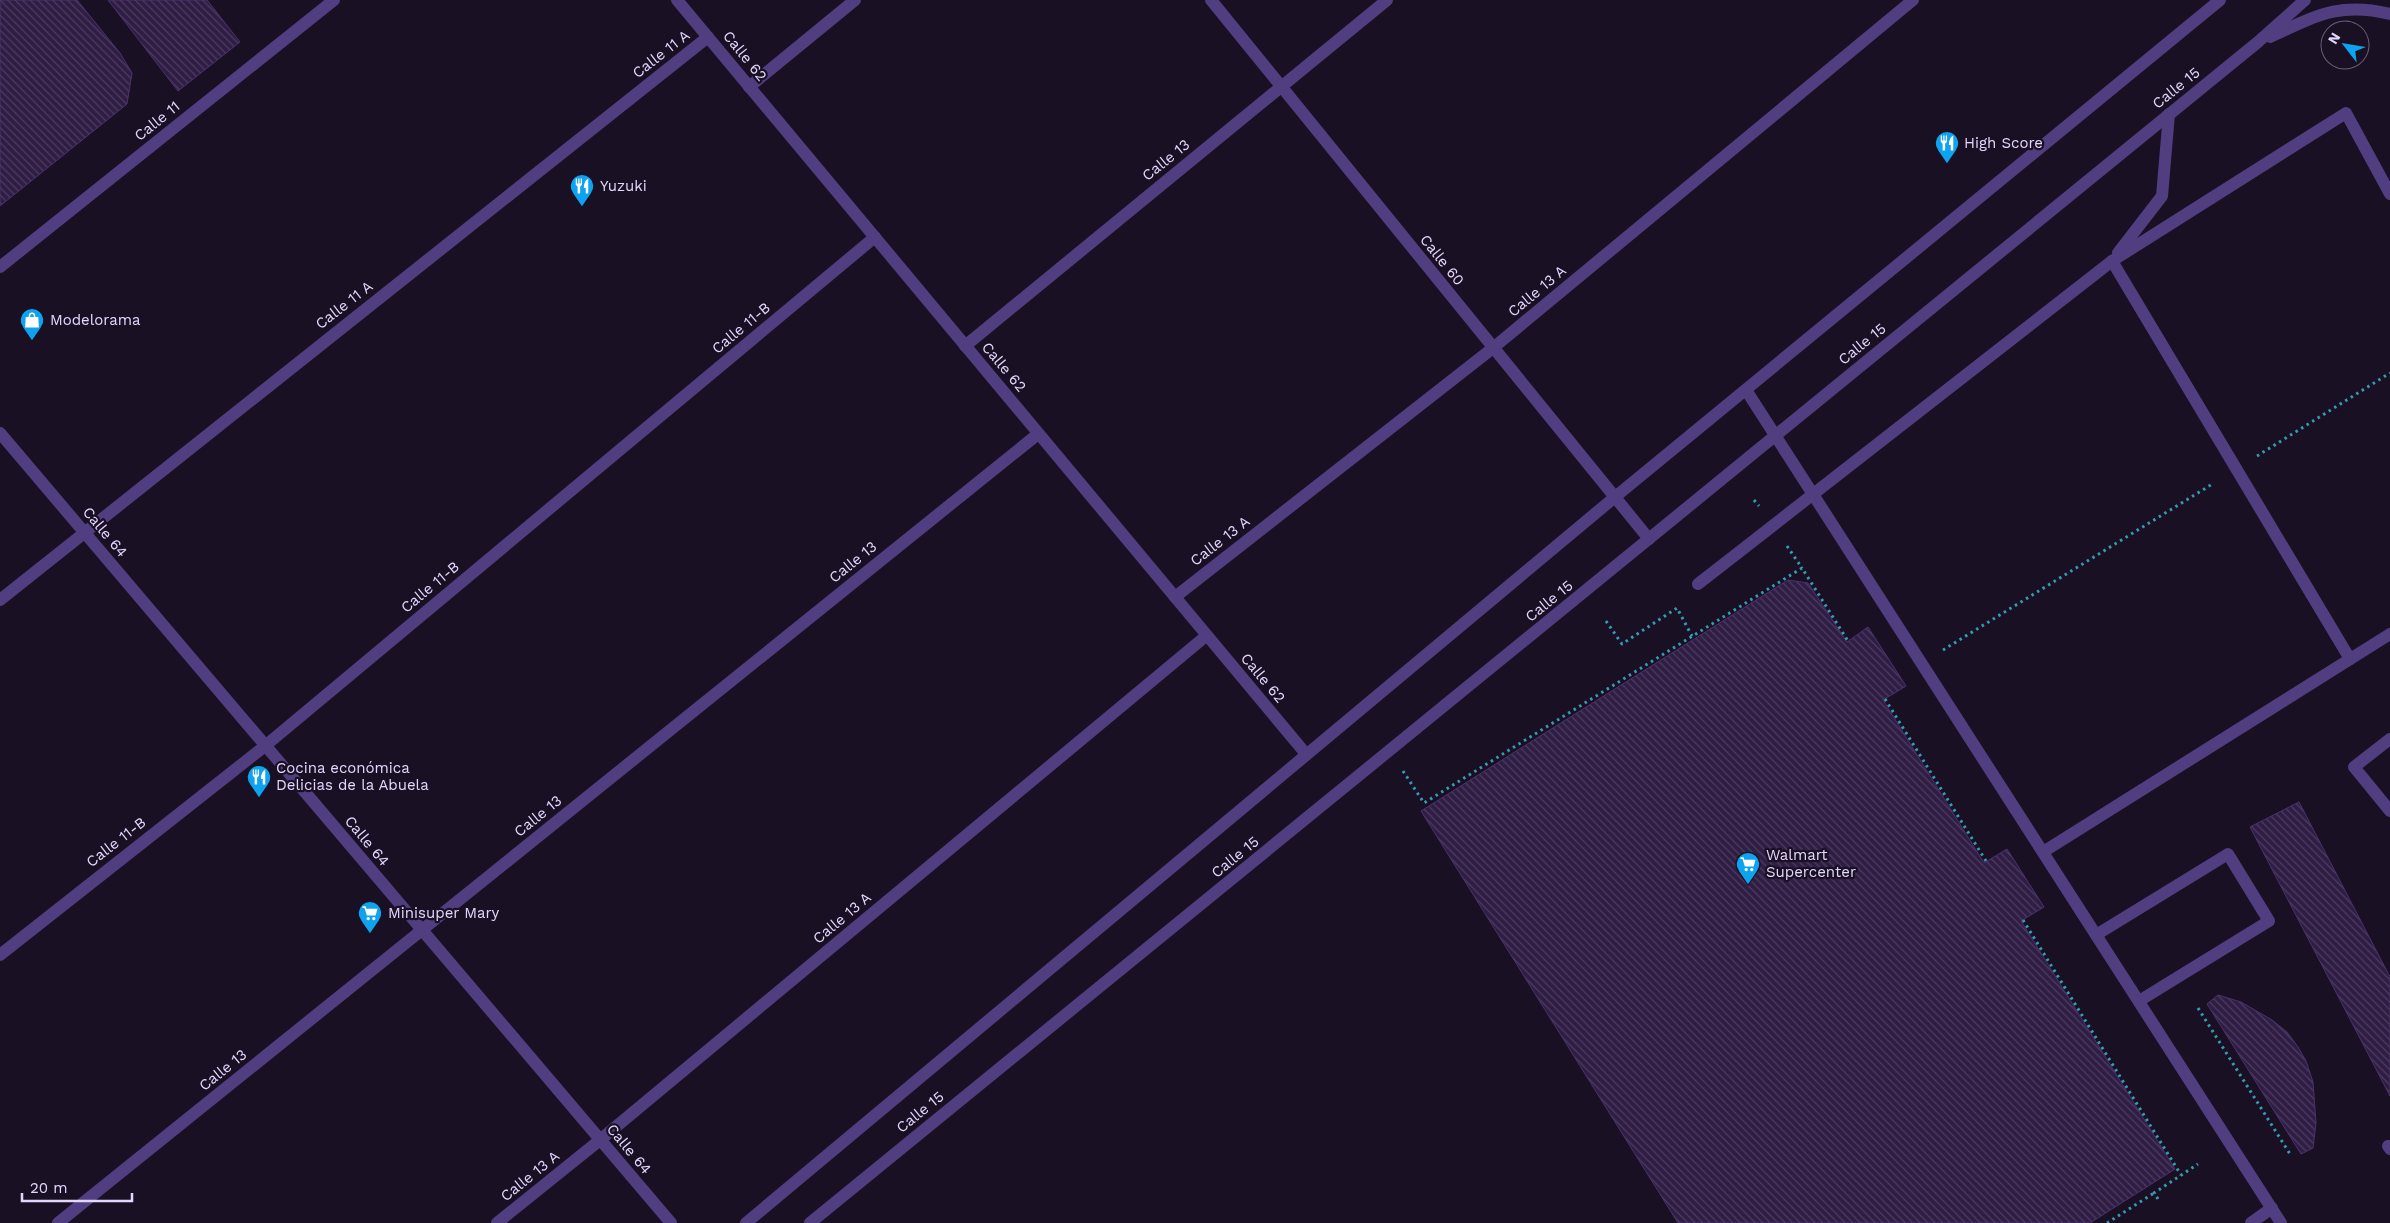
<svg xmlns="http://www.w3.org/2000/svg" width="2390" height="1223" font-family="'Work Sans',sans-serif">
	<defs>
		<pattern id="building-back-hatch" width="6" height="6" patternUnits="userSpaceOnUse" patternTransform="scale(1.25)"><rect width="6" height="6" fill="#2f1d44"/><path d="M-1 5l2 2M0 0l6 6M5-1l2 2" fill="none" stroke="#4d3d60"/></pattern>
	</defs>
	<rect width="100%" height="100%" fill="#191024"/>
	<g fill="url(#building-back-hatch)" stroke="#4c316f">
		<polygon points="0,0 77,0 120,53 132,73 127,104 0,206"/>
		<polygon points="108,0 207,0 240,42 178,91"/>
		<polygon points="1788,580 1808,583 1847,642 1868,627 1906,686 1883,700 1984,863 2007,849 2044,907 2021,921 2175,1169 2090,1223 1678,1223 1421,811"/>
		<polygon points="2299,802 2390,977 2390,1096 2250,827"/>
		<polygon points="2218,995 2241,1002 2272,1020 2287,1032 2298,1047 2306,1061 2313,1082 2316,1123 2313,1148 2301,1154 2207,1004"/>
	</g>
	<g fill="none" stroke-linecap="round" stroke-linejoin="round">
		<g stroke="#369ab0" stroke-width="3" stroke-dasharray="2.5 4" stroke-linecap="butt">
			<polyline points="2257,456 2390,373"/>
			<polyline points="1754,500 1759,506"/>
			<polyline points="1787,546 1802,568"/>
			<polyline points="1606,621 1622,644 1677,608 1692,636"/>
			<polyline points="1943,650 2214,483"/>
			<polyline points="1885,699 1986,861"/>
			<polyline points="1403,771 1424,803 1802,568 1848,641"/>
			<polyline points="2023,920 2181,1175"/>
			<polyline points="2198,1008 2290,1154"/>
			<polyline points="2158,1199 2154,1193 2198,1164"/>
			<polyline points="2107,1223 2154,1193"/>
		</g>
		<g stroke="#513e81" stroke-width="12">
			<polyline points="677,0 1306,754"/>
			<polyline points="1211,0 1649,539"/>
			<path d="M 2270,37 C 2314,17 2339,1 2390,14"/>
			<polyline points="749,87 855,0"/>
			<polyline points="2118,253 2162,196 2169,114"/>
			<polyline points="2112,261 2350,659"/>
			<polyline points="0,267 334,0"/>
			<polyline points="965,346 1387,0"/>
			<polyline points="1746,390 2281,1223"/>
			<polyline points="0,433 671,1223"/>
			<polyline points="1698,584 2112,261 2346,113 2390,194"/>
			<polyline points="1175,597 1493,348 1913,0"/>
			<polyline points="0,600 708,37"/>
			<polyline points="2390,739 2354,767 2390,811"/>
			<polyline points="2043,852 2390,634"/>
			<polyline points="2096,935 2228,854 2269,921 2139,1001"/>
			<polyline points="0,955 265,746 875,237"/>
			<polyline points="2388,1146 2390,1149"/>
			<polyline points="58,1223 1038,434"/>
			<polyline points="497,1223 600,1140 1206,636"/>
			<polyline points="746,1223 1615,497 2220,0"/>
			<polyline points="810,1223 2258,42 2305,0"/>
			<polyline points="2251,1223 2272,1208"/>
		</g>
	</g>
	<defs>
		<g id="restaurant-pin" transform="scale(1.25)"><path d="M0 17L-7.5 6A9.5 9.5 0 1 1 7.5 6Z" fill="#0da3f1" stroke="#191024"/><path d="M-5-6h1v4h1v-4h1v4h1v-4h1v5L-1.5 .5V6h-2V.5L-5-1ZM5-6V6H3V1.5H1.5Q1.5-4 5-6Z" fill="#fff"/></g>
		<g id="shop-pin" transform="scale(1.25)"><path d="M0 17L-7.5 6A9.5 9.5 0 1 1 7.5 6Z" fill="#0da3f1" stroke="#191024"/><path d="M-5-2.5h2.3a2.7 3.5 0 0 1 5.4 0H5L5.5 6h-11ZM-1.5-2.5h3a1.5 2.3 0 0 0-3 0Z" fill="#fff"/></g>
		<g id="supermarket-pin" transform="scale(1.25)"><path d="M0 17L-7.5 6A9.5 9.5 0 1 1 7.5 6Z" fill="#0da3f1" stroke="#191024"/><path d="M-6-5.5h2.5l.6 2H6L4.5 2H-2.5L-4.4-4H-6ZM-1.5 3.2a1.3 1.3 0 1 0 .1 0ZM3 3.2a1.3 1.3 0 1 0 .1 0Z" fill="#fff"/></g>
	</defs>
	<g fill-rule="evenodd">
		<use href="#restaurant-pin" x="1947" y="143"/>
		<use href="#restaurant-pin" x="582" y="186"/>
		<use href="#shop-pin" x="32" y="320"/>
		<use href="#restaurant-pin" x="259" y="777"/>
		<use href="#supermarket-pin" x="1748" y="864"/>
		<use href="#supermarket-pin" x="370" y="913"/>
	</g>
	<g text-anchor="middle" stroke-width="4.5" stroke-linejoin="round" paint-order="stroke">
		<g font-size="15" fill="#e4d6fd" stroke="#191024">
			<text transform="translate(661 54) rotate(-38)" y="5">Calle 11 A</text>
			<text transform="translate(745 56) rotate(51)" y="5">Calle 62</text>
			<text transform="translate(2176 88) rotate(-39)" y="5">Calle 15</text>
			<text transform="translate(157 121) rotate(-39)" y="5">Calle 11</text>
			<text transform="translate(1166 160) rotate(-39)" y="5">Calle 13</text>
			<text transform="translate(1442 260) rotate(51)" y="5">Calle 60</text>
			<text transform="translate(1537 291) rotate(-40)" y="5">Calle 13 A</text>
			<text transform="translate(344 305) rotate(-38)" y="5">Calle 11 A</text>
			<text transform="translate(741 328) rotate(-40)" y="5">Calle 11-B</text>
			<text transform="translate(1862 344) rotate(-39)" y="5">Calle 15</text>
			<text transform="translate(1004 367) rotate(50)" y="5">Calle 62</text>
			<text transform="translate(105 532) rotate(50)" y="5">Calle 64</text>
			<text transform="translate(1220 541) rotate(-38)" y="5">Calle 13 A</text>
			<text transform="translate(853 562) rotate(-39)" y="5">Calle 13</text>
			<text transform="translate(430 587) rotate(-40)" y="5">Calle 11-B</text>
			<text transform="translate(1549 601) rotate(-39)" y="5">Calle 15</text>
			<text transform="translate(1263 678) rotate(50)" y="5">Calle 62</text>
			<text transform="translate(538 816) rotate(-39)" y="5">Calle 13</text>
			<text transform="translate(367 841) rotate(50)" y="5">Calle 64</text>
			<text transform="translate(116 842) rotate(-38)" y="5">Calle 11-B</text>
			<text transform="translate(1235 857) rotate(-39)" y="5">Calle 15</text>
			<text transform="translate(842 918) rotate(-40)" y="5">Calle 13 A</text>
			<text transform="translate(223 1070) rotate(-39)" y="5">Calle 13</text>
			<text transform="translate(920 1112) rotate(-39)" y="5">Calle 15</text>
			<text transform="translate(629 1149) rotate(50)" y="5">Calle 64</text>
			<text transform="translate(530 1176) rotate(-39)" y="5">Calle 13 A</text>
		</g>
		<g font-size="15" fill="#e4d6fd" stroke="#191024" text-anchor="start">
			<text x="1964" y="148">High Score</text>
			<text x="600" y="191">Yuzuki</text>
			<text x="50" y="325">Modelorama</text>
			<text x="276" y="773">Cocina económica<tspan x="276" dy="17">Delicias de la Abuela</tspan></text>
			<text x="1766" y="860">Walmart<tspan x="1766" dy="17">Supercenter</tspan></text>
			<text x="388" y="918">Minisuper Mary</text>
		</g>
	</g>
	<g transform="translate(2345 45) rotate(301)"><circle r="24" fill="#191024" stroke="#6a5f7b"/>
	<path d="M0-4L9 19L0 12L-9 19Z" fill="#0da3f1"/>
	<text y="-8" font-size="14" font-weight="bold" text-anchor="middle" fill="#e4d6fd">N</text>
	</g>
	<path d="M22 1193v8h110v-8" fill="none" stroke="#e4d6fd" stroke-width="2.5"/>
	<text x="30" y="1193" font-size="15" fill="#e4d6fd" stroke="#191024" stroke-width="4" paint-order="stroke">20 m</text>
</svg>
